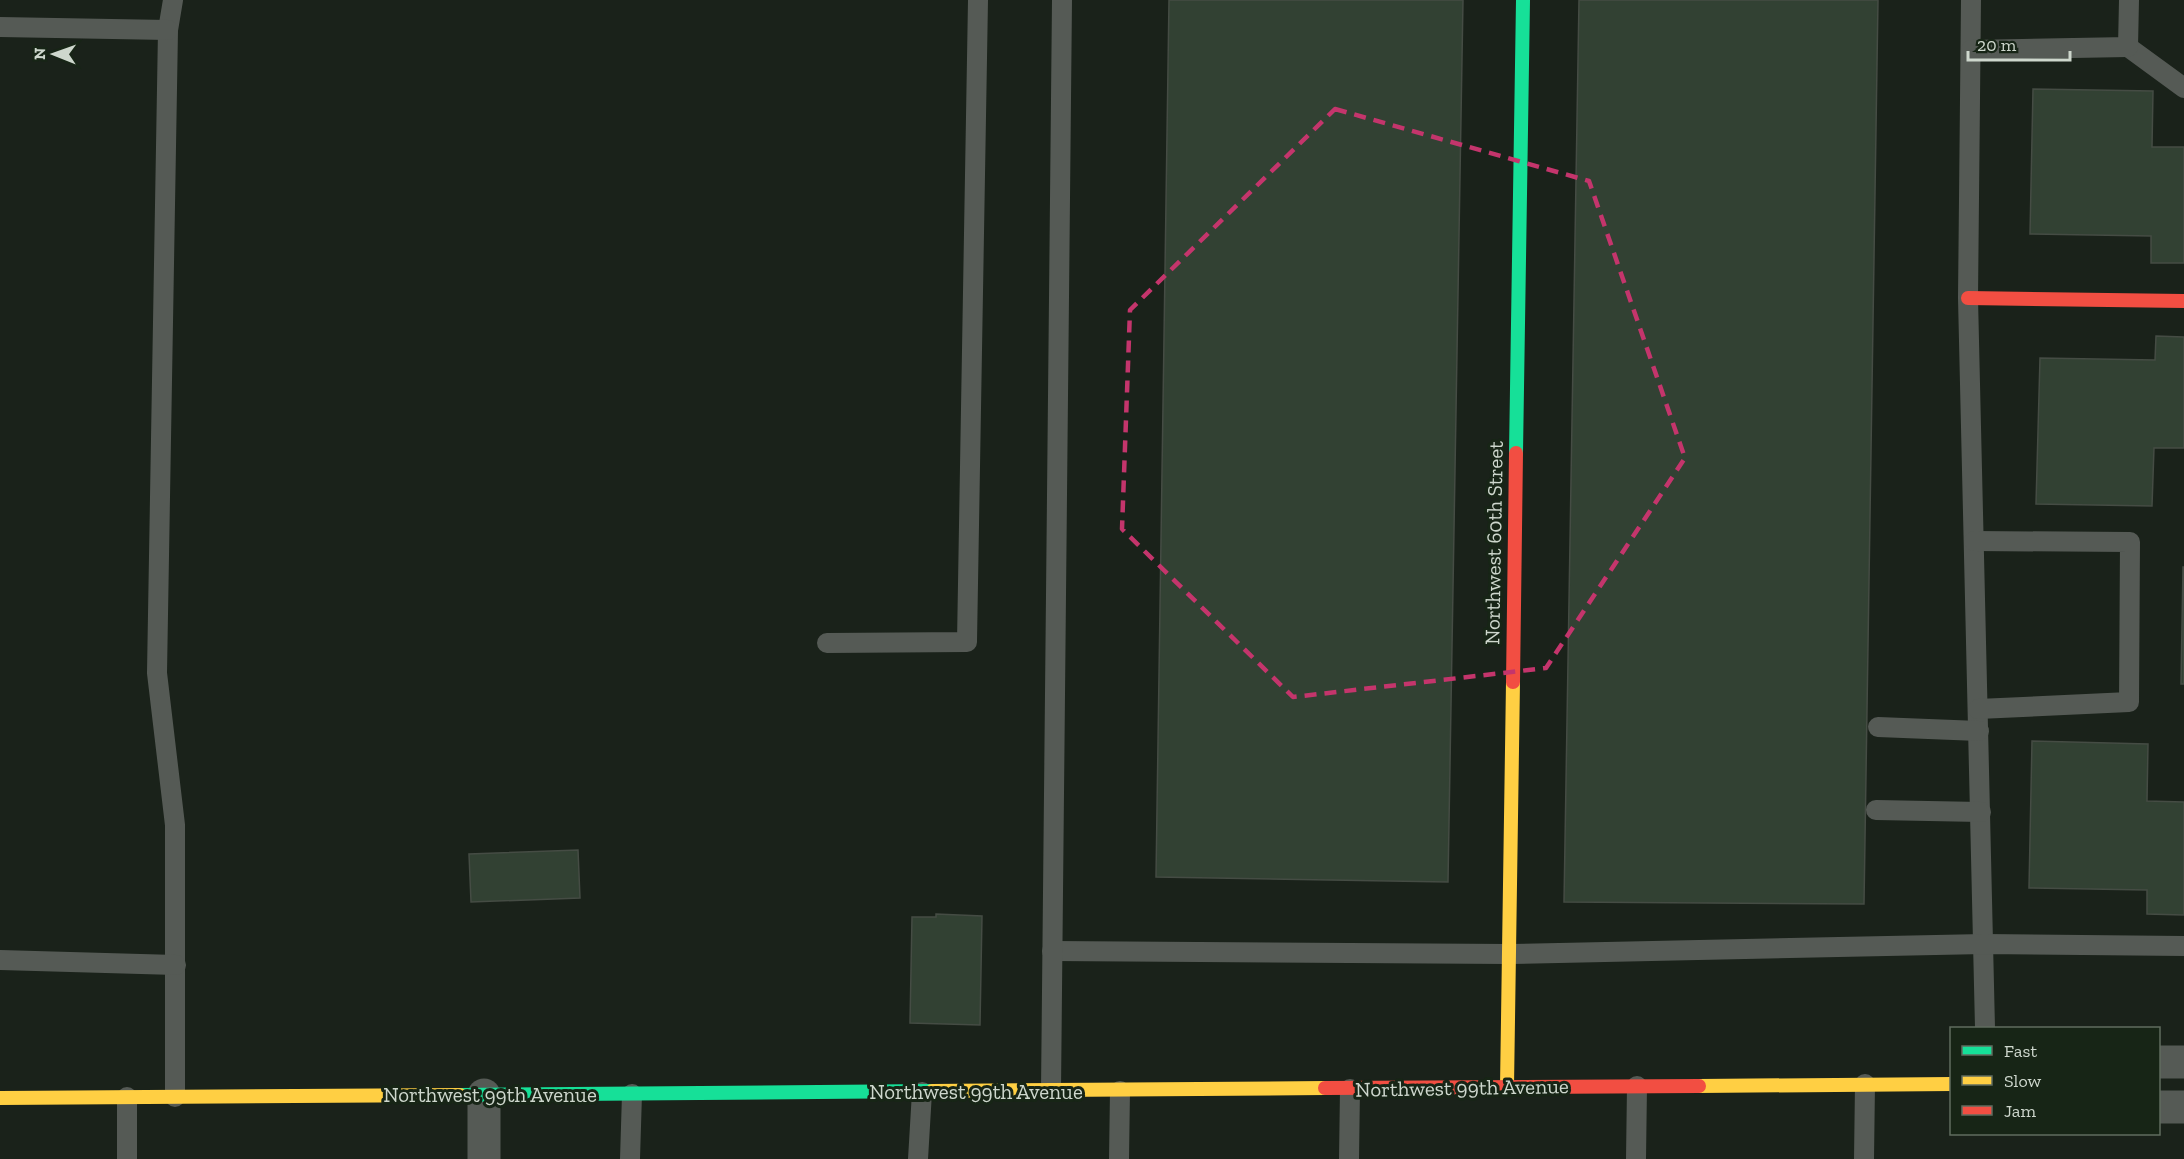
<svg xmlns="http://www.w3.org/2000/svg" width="2184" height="1159" font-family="'Zilla Slab',serif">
	<rect width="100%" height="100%" fill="#1a221a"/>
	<g fill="#324133" stroke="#454c44" stroke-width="1.5">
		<polygon points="1169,0 1463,0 1448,882 1156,877"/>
		<polygon points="1579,0 1878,0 1864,904 1564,902"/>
		<polygon points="2033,89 2153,91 2152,147 2184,147 2184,263 2151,263 2151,236 2030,234"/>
		<polygon points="2156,336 2184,337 2184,448 2154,448 2152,506 2036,504 2040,358 2155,360"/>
		<polygon points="2183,567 2184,567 2184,684 2181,684"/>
		<polygon points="2032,741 2148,744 2147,801 2184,802 2184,915 2147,914 2147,890 2029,888"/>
		<polygon points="578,850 580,898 471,902 469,854"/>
		<polygon points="936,914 982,916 980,1025 910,1023 912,917 936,917"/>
	</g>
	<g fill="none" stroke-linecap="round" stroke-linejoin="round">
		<g stroke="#555a55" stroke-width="20">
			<polyline points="173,0 168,30 157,673 175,825 175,1097"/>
			<polyline points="1971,0 1968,298 1985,1028"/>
			<polyline points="0,27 168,30"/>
			<polyline points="2128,47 2184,88"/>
			<polyline points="1971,50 2128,47 2129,0"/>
			<polyline points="1974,541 2130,542 2129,702 1978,709"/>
			<polyline points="827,643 967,642 978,0"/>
			<polyline points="1878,727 1979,731"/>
			<polyline points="1876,810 1981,812"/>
			<polyline points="1052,951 1509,954 1984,944 2184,946"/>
			<polyline points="0,960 176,965"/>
			<polyline points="1051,1091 1062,0"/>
			<polyline points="127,1097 127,1159"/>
			<polyline points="630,1159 632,1094"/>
			<polyline points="918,1159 922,1092"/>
			<polyline points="1119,1159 1120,1091"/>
			<polyline points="1349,1159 1350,1089"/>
			<polyline points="1636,1159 1637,1086"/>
			<polyline points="1864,1159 1865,1084"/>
		</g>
		<g stroke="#555a55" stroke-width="33">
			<polyline points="2158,1062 2184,1062"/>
			<polyline points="2158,1107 2184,1107"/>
			<polyline points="484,1159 484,1095"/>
		</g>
		<g stroke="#16e098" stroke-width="14">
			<polyline points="1516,453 1523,0"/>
			<polyline points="460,1095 932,1091"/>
		</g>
		<g stroke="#ffcf43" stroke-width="14">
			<polyline points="1699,1086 1952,1084"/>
			<polyline points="1507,1087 1513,682"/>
			<polyline points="932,1091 1325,1088"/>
			<polyline points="0,1098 460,1095"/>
		</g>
		<g stroke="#f24e42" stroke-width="14">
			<polyline points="1968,298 2184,301"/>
			<polyline points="1513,682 1516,453"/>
			<polyline points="1325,1088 1699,1086"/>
		</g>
	</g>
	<path fill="none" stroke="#c4356c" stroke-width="4.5" stroke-dasharray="12 8" stroke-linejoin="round" d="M 1335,109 L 1589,181 L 1685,458 L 1546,668 L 1293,697 L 1122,529 L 1130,310 Z"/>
	<g text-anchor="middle" stroke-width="6" stroke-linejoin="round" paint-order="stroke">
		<g font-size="21" fill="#ced7cd" stroke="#172516">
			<text transform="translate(1494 543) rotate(-89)" y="7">Northwest 60th Street</text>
			<text transform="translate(1462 1088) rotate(-1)" y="7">Northwest 99th Avenue</text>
			<text x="976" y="1099">Northwest 99th Avenue</text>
			<text x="490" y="1102">Northwest 99th Avenue</text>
		</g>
	</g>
	<rect x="1950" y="1027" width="210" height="108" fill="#172516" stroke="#606c5f" stroke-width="1.5"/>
	<rect x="1962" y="1046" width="30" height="9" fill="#16e098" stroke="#606c5f" stroke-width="1.5"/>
	<text x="2004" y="1057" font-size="18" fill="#ced7cd">Fast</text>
	<rect x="1962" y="1076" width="30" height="9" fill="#ffcf43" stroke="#606c5f" stroke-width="1.5"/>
	<text x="2004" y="1087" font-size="18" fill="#ced7cd">Slow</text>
	<rect x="1962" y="1106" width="30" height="9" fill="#f24e42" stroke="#606c5f" stroke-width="1.5"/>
	<text x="2004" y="1117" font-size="18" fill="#ced7cd">Jam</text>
	<g transform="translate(54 54) rotate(271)" stroke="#172516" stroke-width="4.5" paint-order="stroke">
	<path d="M0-4.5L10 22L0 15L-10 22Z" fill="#ced7cd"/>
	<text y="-9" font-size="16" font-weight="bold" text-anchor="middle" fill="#ced7cd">N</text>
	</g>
	<path d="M1968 51v9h102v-9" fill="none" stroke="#ced7cd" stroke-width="3"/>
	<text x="1977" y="51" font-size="18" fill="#ced7cd" stroke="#172516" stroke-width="4.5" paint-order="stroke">20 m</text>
</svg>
